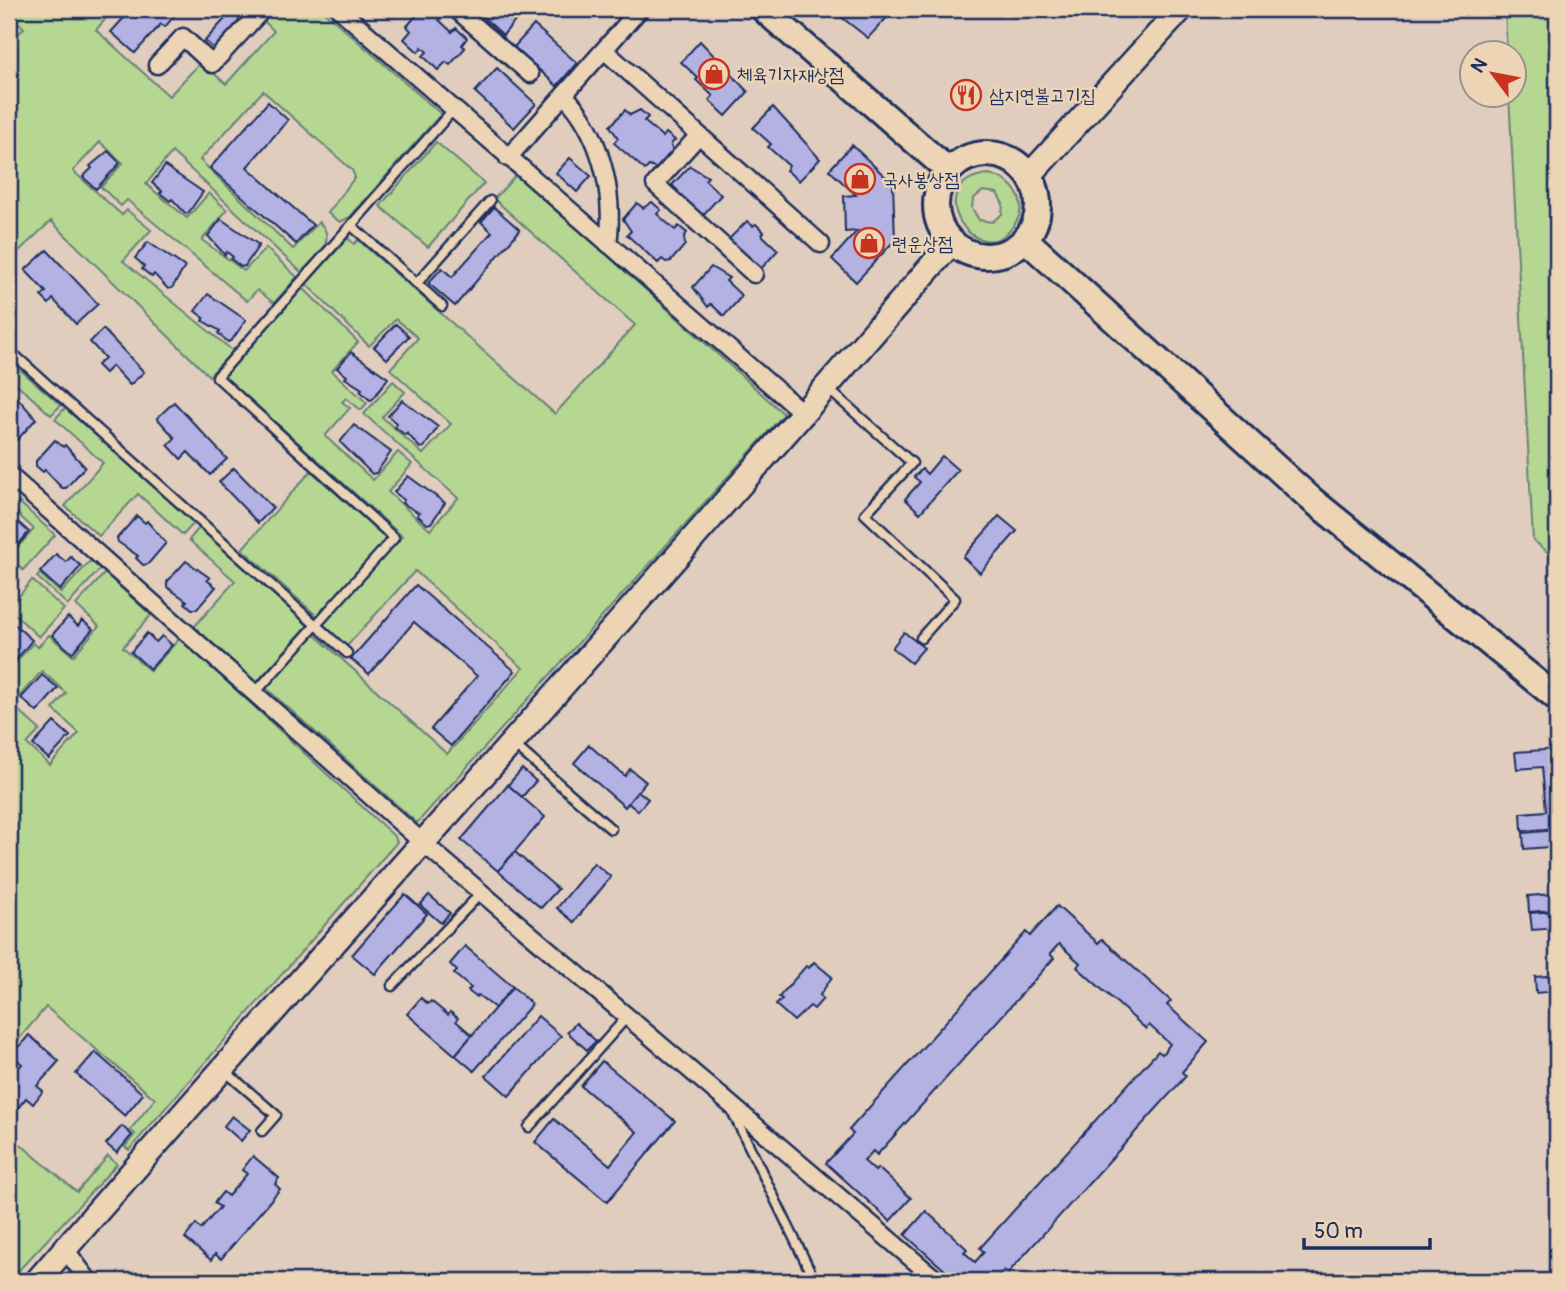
<svg xmlns="http://www.w3.org/2000/svg" width="1566" height="1290" font-family="Pangolin,'Poor Story',sans-serif">
	<rect width="100%" height="100%" fill="#e1cdbd"/>
	<filter id="ink" filterUnits="userSpaceOnUse"><feTurbulence type="fractalNoise" baseFrequency=".0143" numOctaves="2"/><feDisplacementMap in="SourceGraphic" scale="14" xChannelSelector="R" yChannelSelector="G"/><feConvolveMatrix kernelMatrix="1 2 1 2 8 2 1 2 1" color-interpolation-filters="sRGB"/></filter>
	<g filter="url(#ink)">
		<g fill="#b5d791" stroke="#688378" stroke-width="2" fill-rule="evenodd">
			<path d="M 9,9 L 114,9 L 96,30 L 169,96 L 201,62 L 226,84 L 274,31 L 262,19 L 272,9 L 321,9 L 441,114 L 350,217 L 340,222 L 328,213 L 355,177 L 352,170 L 263,91 L 200,160 L 293,249 L 319,222 C 339,241 315,258 301,272 L 172,152 L 146,184 L 187,218 L 209,193 L 227,210 L 202,240 L 244,271 L 266,248 L 297,277 L 274,303 L 257,290 L 247,301 L 127,200 L 121,206 L 101,187 L 123,163 L 100,142 L 73,171 L 122,215 L 127,210 L 151,230 L 123,261 L 233,351 L 209,376 L 51,221 L 17,253 L 9,246 L 9,44 L 24,28 L 9,14 Z"/>
			<polygon points="1505,9 1557,9 1557,560 1533,540 1509,95 1514,94 1514,52 1507,52"/>
			<polygon points="436,142 484,183 428,247 380,206"/>
			<polygon points="517,174 784,414 417,823 266,688 314,634 447,754 523,668 415,571 347,646 323,624 402,536 224,376 303,288 358,342 332,371 367,403 361,410 346,398 342,402 350,408 325,436 373,480 398,452 412,464 388,492 430,530 458,498 364,414 393,381 405,392 382,417 423,454 451,424 390,369 418,338 396,319 369,346 306,284 348,238 354,244 358,240 555,414 635,325 494,199"/>
			<path d="M 988,174 C 1012,178 1031,202 1014,225 C 977,277 917,182 988,174 ZM 983,191 L 997,193 L 1003,204 L 1002,214 L 992,222 L 979,220 L 972,208 L 973,199 Z"/>
			<polygon points="9,360 61,405 51,415 9,377"/>
			<polygon points="65,408 194,523 183,535 138,494 99,536 65,506 103,463 55,419"/>
			<polygon points="311,471 387,539 318,617 242,549"/>
			<polygon points="19,502 55,535 23,570 9,557 34,529 12,509"/>
			<polygon points="199,528 308,625 256,683 194,627 235,581 189,540"/>
			<polygon points="91,560 100,569 68,605 37,577 40,574 61,593"/>
			<polygon points="105,573 151,615 123,647 150,671 180,638 395,837 397,842 129,1150 125,1147 135,1134 130,1130 155,1099 46,1007 9,1051 9,722 19,711 40,730 27,744 50,765 79,733 53,709 66,693 42,671 16,700 9,694 9,655 16,662 33,643 38,647 49,635 73,656 99,626 76,605"/>
			<polygon points="32,580 64,609 39,637 9,609"/>
			<polygon points="13,1138 77,1192 108,1156 117,1164 9,1281 9,1142"/>
		</g>
		<g fill="#b4b1e3" stroke="#1b2f5e" stroke-width="2">
			<polygon points="132,9 175,9 172,12 175,15 165,27 161,24 135,53 111,32"/>
			<polygon points="422,9 427,13 434,9 443,16 439,20 452,32 456,28 467,38 462,45 465,48 450,65 446,62 438,70 423,56 427,52 422,47 418,52 404,39 411,31 407,26"/>
			<polygon points="474,9 518,9 522,13 503,35"/>
			<polygon points="831,9 886,9 891,13 868,38"/>
			<polygon points="231,12 243,23 218,52 205,41"/>
			<polygon points="534,25 577,63 557,86 514,47"/>
			<polygon points="700,41 748,92 726,116 709,100 713,96 696,80 698,78 681,62"/>
			<polygon points="497,68 536,104 514,128 475,92"/>
			<polygon points="268,102 288,120 247,167 313,225 296,244 210,168"/>
			<polygon points="773,107 820,159 799,181 786,170 789,166 768,147 771,144 753,128"/>
			<polygon points="625,110 630,115 640,110 648,117 644,121 663,137 666,133 675,140 671,144 673,152 658,169 649,166 645,170 614,143 618,138 610,126"/>
			<polygon points="852,145 893,184 895,240 856,282 832,259 857,231 845,232 844,196 856,195 829,170"/>
			<polygon points="108,151 120,163 96,189 83,177 92,168 90,166"/>
			<polygon points="570,158 591,176 577,192 556,173"/>
			<polygon points="165,166 203,192 189,212 186,214 172,199 170,201 160,193 162,191 152,183"/>
			<polygon points="690,166 708,177 705,180 721,195 703,215 675,194 678,191 672,185"/>
			<polygon points="652,202 661,210 657,214 675,230 679,226 687,233 684,237 685,245 671,261 666,262 662,259 658,263 627,235 631,231 623,219 637,203 643,208"/>
			<polygon points="494,207 520,230 455,306 428,283 442,268 452,277 492,232 481,222"/>
			<polygon points="221,219 259,245 245,266 241,267 231,259 233,257 227,252 225,255 208,236"/>
			<polygon points="747,221 753,226 756,224 764,232 762,235 778,250 760,270 728,240"/>
			<polygon points="148,242 185,267 172,288 168,289 154,274 152,277 142,269 144,266 135,258"/>
			<polygon points="47,250 98,304 76,324 53,299 49,304 41,296 46,292 25,270"/>
			<polygon points="711,267 729,278 726,281 742,296 724,316 711,304 708,307 693,287"/>
			<polygon points="208,294 246,320 232,340 228,342 218,333 220,331 203,321 204,318 195,311"/>
			<polygon points="396,324 409,336 387,359 374,347"/>
			<polygon points="103,329 144,372 130,385 112,366 105,373 97,365 105,358 90,342"/>
			<polygon points="351,352 388,378 373,399 370,400 360,391 362,389 345,378 347,376 337,368"/>
			<polygon points="9,394 14,399 17,397 36,419 17,440 9,437"/>
			<polygon points="402,400 438,427 424,447 420,448 407,433 405,435 395,427 397,424 388,416"/>
			<polygon points="174,402 227,459 210,475 188,452 181,459 168,445 175,438 157,418"/>
			<polygon points="354,425 391,452 376,473 372,474 340,442"/>
			<polygon points="55,440 63,447 65,445 85,467 66,488 62,488 45,470 43,472 36,466 36,461"/>
			<polygon points="942,456 958,470 920,513 905,499 920,482 914,477 922,469 927,474"/>
			<polygon points="234,468 273,508 258,523 219,482"/>
			<polygon points="408,476 445,503 431,523 427,524 417,515 419,513 402,503 404,500 394,492"/>
			<polygon points="137,516 145,523 147,521 166,543 148,564 143,565 136,558 138,556 118,542 117,538"/>
			<polygon points="999,516 1017,531 980,573 963,557"/>
			<polygon points="19,523 29,532 9,556 9,524 14,529"/>
			<polygon points="56,554 66,562 71,557 81,566 60,590 40,572"/>
			<polygon points="186,561 210,578 207,580 216,587 197,609 192,609 185,603 187,601 167,587 167,582"/>
			<polygon points="416,585 515,671 451,746 431,729 477,676 414,622 369,674 351,659"/>
			<polygon points="68,617 78,626 82,620 93,629 72,653 52,635"/>
			<polygon points="12,622 32,640 16,660 9,653 9,626"/>
			<polygon points="904,632 924,648 911,663 892,648"/>
			<polygon points="147,633 156,642 162,636 172,645 150,669 131,652"/>
			<polygon points="42,675 58,688 37,712 21,698"/>
			<polygon points="54,722 70,736 49,759 33,745"/>
			<polygon points="589,745 625,776 630,769 646,782 625,807 574,763"/>
			<polygon points="1557,749 1557,828 1522,831 1521,813 1546,811 1542,767 1517,769 1515,752"/>
			<polygon points="522,769 536,781 522,797 508,785"/>
			<polygon points="508,785 545,817 498,871 461,840"/>
			<polygon points="638,791 648,799 638,811 628,803"/>
			<polygon points="1557,830 1557,910 1529,912 1528,896 1553,894 1549,847 1524,849 1523,833"/>
			<polygon points="515,852 558,889 541,908 498,871"/>
			<polygon points="594,863 611,877 574,922 557,908"/>
			<polygon points="405,894 427,914 375,974 352,955"/>
			<polygon points="429,895 450,913 441,923 420,905"/>
			<polygon points="1057,906 1098,943 1102,939 1171,1001 1167,1005 1208,1042 1182,1072 1186,1076 1008,1273 1004,1270 994,1281 957,1281 905,1235 926,1211 967,1249 964,1252 975,1262 984,1252 980,1248 1158,1051 1162,1054 1170,1044 1149,1025 1146,1029 1077,967 1080,963 1059,944 1050,954 1054,958 877,1155 873,1151 864,1161 875,1171 878,1168 911,1198 890,1221 826,1163 853,1134 849,1130 1026,932 1030,936"/>
			<polygon points="1557,911 1557,935 1557,928 1532,930 1530,913"/>
			<polygon points="465,946 513,987 495,1008 478,995 476,997 468,991 471,988 454,974 457,971 450,964"/>
			<polygon points="814,962 832,977 820,995 823,999 814,1009 810,1006 794,1021 776,1005 782,999 779,997 806,966 809,968"/>
			<polygon points="1557,975 1557,991 1536,993 1535,977"/>
			<polygon points="513,987 532,1004 474,1071 455,1055"/>
			<polygon points="421,998 428,1004 431,1001 448,1015 450,1012 458,1018 456,1021 472,1035 455,1055 407,1014"/>
			<polygon points="538,1016 561,1036 509,1096 486,1076"/>
			<polygon points="576,1023 596,1041 587,1050 567,1032"/>
			<polygon points="29,1035 59,1061 37,1086 43,1091 33,1104 26,1098 9,1119 9,1080 22,1064 12,1055"/>
			<polygon points="95,1052 143,1094 125,1116 76,1074"/>
			<polygon points="602,1061 675,1121 607,1202 535,1142 554,1119 610,1165 637,1132 581,1086"/>
			<polygon points="232,1116 250,1130 241,1141 224,1126"/>
			<polygon points="122,1126 132,1135 117,1153 106,1144"/>
			<polygon points="253,1156 279,1178 275,1184 280,1189 221,1259 215,1254 211,1260 185,1238 196,1224 201,1229 220,1207 214,1203 223,1192 228,1196 247,1174 242,1170"/>
		</g>
		<g fill="none" stroke-linecap="round" stroke-linejoin="round">
			<g stroke="#1b2f5e" stroke-width="13">
				<g id="lane">
					<polyline points="352,226 442,306"/>
					<polyline points="417,283 490,201"/>
					<polyline points="9,350 347,653"/>
					<polyline points="827,388 912,463 865,514 955,599 921,638"/>
					<polyline points="255,693 394,538 217,377 453,110"/>
					<polyline points="513,744 611,829"/>
					<polyline points="392,986 482,892"/>
					<polyline points="225,1071 276,1115 262,1131"/>
					<polyline points="732,1111 815,1281"/>
					<polyline points="529,1127 626,1018"/>
				</g>
			</g>
			<g stroke="#1b2f5e" stroke-width="21">
				<g id="street">
					<polyline points="339,9 804,414"/>
					<polyline points="456,9 530,74"/>
					<polyline points="604,50 821,244"/>
					<polyline points="157,65 183,37 212,64 263,9"/>
					<path d="M 564,95 C 601,132 615,194 608,244"/>
					<polyline points="699,135 655,184 754,274"/>
					<polyline points="508,158 640,9"/>
					<polyline points="9,475 422,842 938,1281"/>
					<polyline points="65,1249 89,1281"/>
				</g>
			</g>
			<g stroke="#1b2f5e" stroke-width="28">
				<g id="secondary">
					<polyline points="1029,176 1181,9"/>
					<path d="M 37,1281 C 339,932 651,592 952,242"/>
				</g>
			</g>
			<g stroke="#1b2f5e" stroke-width="30">
				<g id="primary">
					<polyline points="763,9 949,171"/>
					<circle cx="987" cy="205" r="51"/>
					<polyline points="1025,239 1311,499 1557,698"/>
				</g>
			</g>
			<use href="#lane" stroke="#ecd4b4" stroke-width="8"/>
			<use href="#street" stroke="#ecd4b4" stroke-width="16"/>
			<use href="#secondary" stroke="#ecd4b4" stroke-width="23"/>
			<use href="#primary" stroke="#ecd4b4" stroke-width="24"/>
		</g>
	</g>
	<defs>
		<g id="shop-ring" transform="scale(1.575)"><circle r="9.5" fill="#ecd4b4" stroke="#c8321e" stroke-width="1.5"/><path d="M-5-2.5h2.3a2.7 3.5 0 0 1 5.4 0H5L5.5 6h-11ZM-1.5-2.5h3a1.5 2.3 0 0 0-3 0Z" fill="#c8321e"/></g>
		<g id="restaurant-ring" transform="scale(1.575)"><circle r="9.5" fill="#ecd4b4" stroke="#c8321e" stroke-width="1.5"/><path d="M-5-6h1v4h1v-4h1v4h1v-4h1v5L-1.5 .5V6h-2V.5L-5-1ZM5-6V6H3V1.5H1.5Q1.5-4 5-6Z" fill="#c8321e"/></g>
	</defs>
	<g fill-rule="evenodd">
		<use href="#shop-ring" x="714" y="74"/>
		<use href="#restaurant-ring" x="966" y="95"/>
		<use href="#shop-ring" x="860" y="179"/>
		<use href="#shop-ring" x="869" y="243"/>
	</g>
	<g text-anchor="middle" stroke-width="5" stroke-linejoin="round" paint-order="stroke">
		<g font-size="19" fill="#1b2f5e" stroke="#ecd4b4" text-anchor="start">
			<text x="737" y="81">체육기자재상점</text>
			<text x="989" y="102">삼지연불고기집</text>
			<text x="883" y="186">국사봉상점</text>
			<text x="892" y="250">련운상점</text>
		</g>
	</g>
	<rect width="1566" height="1290" fill="none" stroke="#ecd4b4" stroke-width="35"/>
	<rect x="18" y="18" width="1531" height="1255" fill="none" stroke="#1b2f5e" stroke-width="2.5" filter="url(#ink)"/>
	<g transform="translate(1493 74) rotate(302)"><circle r="33" fill="#ecd4b4" stroke="#989292" stroke-width="2"/>
	<path d="M0-5L12 26L0 18L-12 26Z" fill="#c8321e"/>
	<text y="-10" font-size="19" font-weight="bold" text-anchor="middle" fill="#1b2f5e">N</text>
	</g>
	<path d="M1304 1238v10h126v-10" fill="none" stroke="#1b2f5e" stroke-width="3.5"/>
	<text x="1314" y="1238" font-size="21" fill="#1b2f5e" stroke="#ecd4b4" stroke-width="5" paint-order="stroke">50 m</text>
</svg>
